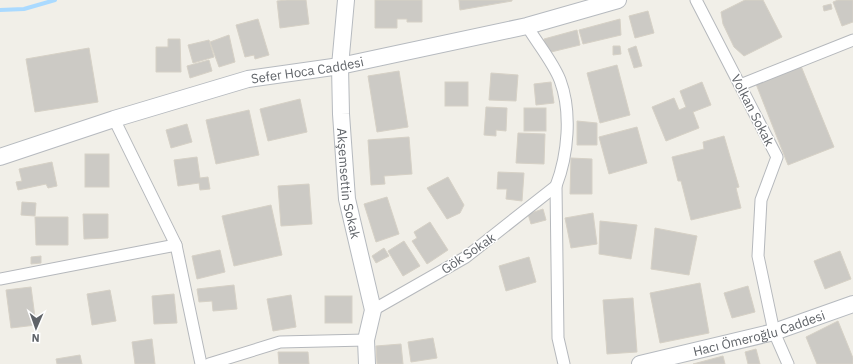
<svg xmlns="http://www.w3.org/2000/svg" width="853" height="364" font-family="'IBM Plex Sans',sans-serif">
	<rect width="100%" height="100%" fill="#f1efe8"/>
	<g fill="none" stroke-linecap="round" stroke-linejoin="round">
		<polyline stroke="#aadaff" stroke-width="4" points="0,10 24,9 55,0"/>
	</g>
	<g fill="#cccac5" stroke="#d6d1c6">
		<polygon points="287,0 306,0 309,24 280,28 277,1"/>
		<polygon points="375,0 422,0 422,22 407,22 407,19 397,19 397,28 375,28"/>
		<polygon points="459,0 512,0 512,1 460,10"/>
		<polygon points="745,0 763,0 782,37 744,56 734,47 723,24 721,12"/>
		<polygon points="838,0 853,0 853,22 842,26 833,2"/>
		<polygon points="831,4 832,9 824,11 823,6"/>
		<polygon points="648,11 654,33 635,38 629,16"/>
		<polygon points="258,19 269,55 255,59 254,55 245,57 236,25"/>
		<polygon points="620,19 621,35 583,44 579,30"/>
		<polygon points="577,30 580,45 547,53 544,39"/>
		<polygon points="229,35 235,62 219,67 210,42"/>
		<polygon points="168,39 180,39 181,72 156,72 156,47 168,47"/>
		<polygon points="209,40 214,57 193,63 188,45"/>
		<polygon points="613,46 620,46 621,54 613,55"/>
		<polygon points="636,46 642,66 634,68 628,49"/>
		<polygon points="89,48 98,102 35,112 26,59"/>
		<polygon points="209,60 212,71 190,78 187,66"/>
		<polygon points="617,65 630,115 600,123 587,73"/>
		<polygon points="801,66 834,147 788,165 756,84"/>
		<polygon points="399,71 408,127 377,132 368,76"/>
		<polygon points="491,73 518,75 516,101 489,100"/>
		<rect x="445" y="82" width="23" height="24"/>
		<polygon points="551,82 554,103 536,105 534,84"/>
		<polygon points="702,82 711,105 693,112 699,128 666,141 652,107 674,98 679,110 686,107 680,91"/>
		<polygon points="300,99 307,132 268,141 260,109"/>
		<polygon points="486,107 507,108 506,131 496,130 496,136 484,135"/>
		<rect x="524" y="108" width="22" height="23"/>
		<polygon points="249,110 259,155 216,164 206,120"/>
		<polygon points="577,121 597,123 597,145 577,145"/>
		<polygon points="187,124 192,142 171,148 166,130"/>
		<polygon points="637,127 647,163 609,174 599,137"/>
		<polygon points="518,133 545,134 544,164 516,163"/>
		<polygon points="724,136 739,187 736,188 741,208 691,220 681,181 678,181 672,157 704,149 703,142"/>
		<polygon points="409,137 412,174 384,176 385,184 371,185 368,140"/>
		<rect x="85" y="154" width="24" height="33"/>
		<polygon points="197,157 200,178 208,177 210,189 200,190 199,183 178,186 174,160"/>
		<polygon points="571,158 592,159 592,194 570,194"/>
		<polygon points="52,162 57,186 48,188 46,184 18,190 16,182 22,181 19,169"/>
		<polygon points="498,172 524,173 522,201 506,199 507,189 497,189"/>
		<polygon points="448,177 464,205 460,213 447,219 427,188"/>
		<polygon points="309,184 312,224 281,226 278,186"/>
		<polygon points="387,197 399,234 376,242 364,204"/>
		<polygon points="22,202 36,203 35,216 21,215"/>
		<polygon points="271,205 282,255 234,266 222,216"/>
		<polygon points="543,209 546,220 531,224 528,214"/>
		<polygon points="593,213 597,244 571,248 565,218"/>
		<polygon points="83,214 108,214 108,238 84,239"/>
		<polygon points="35,217 68,217 68,245 36,245"/>
		<polygon points="600,221 637,225 631,259 599,254"/>
		<polygon points="430,222 448,250 427,264 412,241 417,238 414,232"/>
		<polygon points="655,228 697,236 689,275 651,269"/>
		<polygon points="404,241 420,266 403,276 388,251"/>
		<polygon points="384,248 389,256 376,263 372,256"/>
		<polygon points="220,250 225,272 197,279 192,256"/>
		<polygon points="840,251 851,279 825,289 814,261"/>
		<polygon points="41,256 41,263 31,264 31,257"/>
		<polygon points="529,257 536,282 506,291 499,266"/>
		<polygon points="700,283 709,333 660,343 650,293"/>
		<polygon points="234,285 237,309 213,311 212,301 199,302 197,289"/>
		<polygon points="748,286 755,312 732,318 724,293"/>
		<polygon points="31,287 36,325 11,328 6,290"/>
		<polygon points="110,290 116,321 92,325 87,294"/>
		<polygon points="174,294 177,323 154,324 152,296"/>
		<polygon points="291,295 296,327 273,331 267,299"/>
		<rect x="325" y="296" width="27" height="27"/>
		<polygon points="633,298 637,352 607,354 603,300"/>
		<polygon points="838,321 853,358 853,364 817,364 806,337"/>
		<polygon points="433,338 437,358 411,362 408,342"/>
		<polygon points="152,339 155,364 135,364 132,342"/>
		<polygon points="401,344 403,364 377,364 376,346"/>
		<polygon points="756,349 760,364 748,364 745,352"/>
		<polygon points="278,352 308,352 309,364 279,364"/>
		<polygon points="80,355 82,364 57,364 56,359"/>
		<polygon points="723,356 725,364 693,364"/>
	</g>
	<g fill="none" stroke-linecap="round" stroke-linejoin="round">
		<g stroke="#b5b8bc" stroke-width="13">
			<g id="street">
				<polyline points="696,0 777,157 761,200 758,256 774,332 788,364"/>
				<path d="M 527,26 C 537,43 553,62 560,80 C 572,112 568,155 556,186 L 558,338 L 564,364"/>
				<polyline points="740,85 853,40"/>
				<polyline points="114,119 176,245 201,364"/>
				<polyline points="0,279 176,245"/>
				<polyline points="373,310 466,257 556,186"/>
				<polyline points="209,364 280,342 366,340"/>
			</g>
		</g>
		<g stroke="#b6babf" stroke-width="18">
			<g id="secondary">
				<path id="s1" d="M 346,0 L 340,66 L 341,114 L 347,199 L 373,310 L 366,340 L 367,364"/>
				<path id="s2" d="M 0,157 L 114,119 L 248,79 L 340,66 L 527,26 L 618,0"/>
				<path id="s3" d="M 640,364 L 774,332 L 853,304"/>
			</g>
		</g>
		<use href="#street" stroke="#fff" stroke-width="11"/>
		<use href="#secondary" stroke="#fff" stroke-width="16"/>
	</g>
	<g text-anchor="middle" stroke-width="3" stroke-linejoin="round" paint-order="stroke">
		<g font-size="13" fill="#5f6368" stroke="#fff">
			<text dy="5" stroke="none"><textPath href="#s2" startOffset="320">Sefer Hoca Caddesi</textPath></text>
			<text transform="translate(753 110) rotate(63)" y="5">Volkan Sokak</text>
			<text dy="5" stroke="none"><textPath href="#s1" startOffset="184">Akşemsettin Sokak</textPath></text>
			<text transform="translate(468 253) rotate(-34)" y="5">Gök Sokak</text>
			<text dy="5" stroke="none"><textPath href="#s3" startOffset="123">Hacı Ömeroğlu Caddesi</textPath></text>
		</g>
	</g>
	<g transform="translate(36 328) rotate(182)" stroke="#ffffff" stroke-width="3" paint-order="stroke">
	<path d="M0-3L7 15L0 10L-7 15Z" fill="#5f6368"/>
	<text y="-6" font-size="11" font-weight="bold" text-anchor="middle" fill="#5f6368">N</text>
	</g>
</svg>
